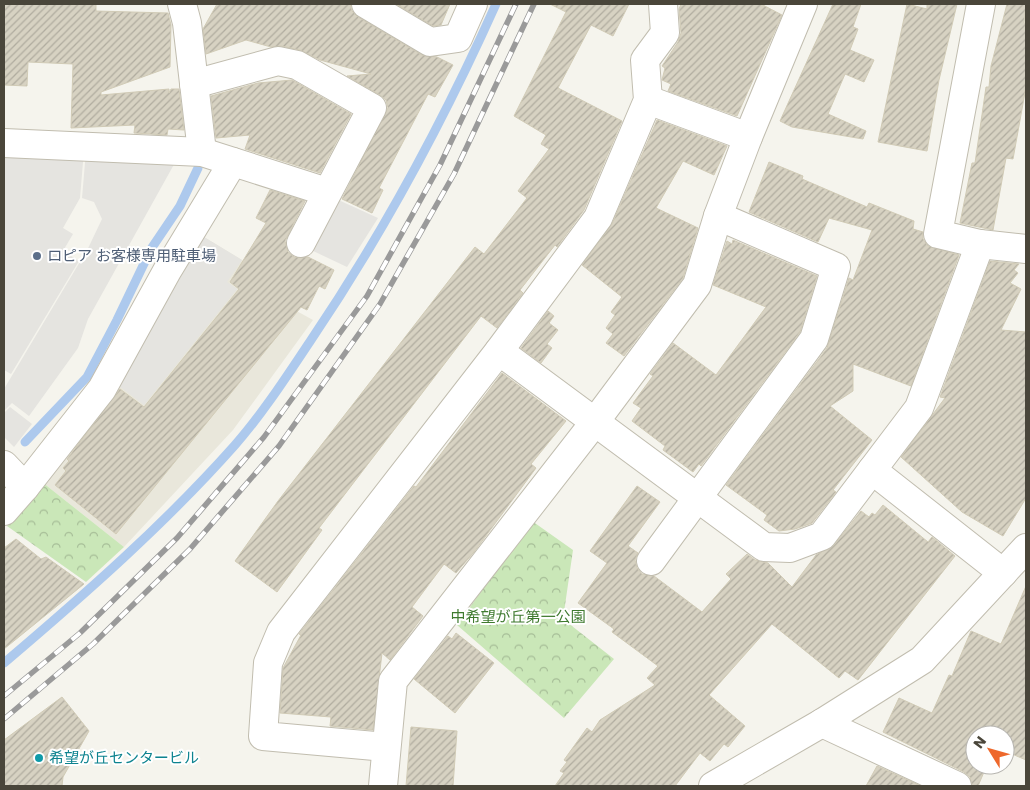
<svg xmlns="http://www.w3.org/2000/svg" width="1030" height="790" font-family="Poppins,'Noto Sans JP',sans-serif">
	<defs>
		<pattern id="park-crowns" width="20" height="18" patternUnits="userSpaceOnUse" patternTransform="scale(1.25)"><rect width="20" height="18" fill="#cae7b8"/><path d="M2 6a3 3 0 1 1 6 0M12 15a3 3 0 1 1 6 0" fill="none" stroke="#a6bd97"/></pattern>
		<pattern id="building-hatch" width="6" height="6" patternUnits="userSpaceOnUse" patternTransform="scale(1.25)"><rect width="6" height="6" fill="#d7d2c2"/><path d="M-1 1l2-2M0 6l6-6M5 7l2-2" fill="none" stroke="#b0ac9f"/></pattern>
	</defs>
	<rect width="100%" height="100%" fill="#f5f4ed"/>
	<polygon fill="#e9e7db" points="204,237 242,260 274,294 293,309 313,320 233,430 124,547 42,482 118,385"/>
	<g fill="url(#park-crowns)">
		<polygon points="42,482 124,547 86,582 7,526"/>
		<polygon points="532,521 573,550 563,619 614,659 564,718 457,625"/>
	</g>
	<g fill="#e5e4e0">
		<polygon points="84,150 80,198 63,228 73,234 63,251 79,261 11,374 4,370 4,153"/>
		<polygon points="86,151 177,159 88,319 78,348 29,416 12,403 4,411 4,389 81,260 82,261 102,219 94,202 82,198"/>
		<polygon points="334,198 378,218 347,267 309,249"/>
		<polygon points="204,237 242,260 227,282 237,289 144,405 118,385"/>
		<polygon points="10,407 32,424 14,447 4,437 4,413"/>
	</g>
	<g fill="none" stroke-linecap="round" stroke-linejoin="round">
		<g stroke="#adc9ed" stroke-width="9">
			<polyline points="25,442 87,377 117,320 151,249 180,206 198,168"/>
			<path d="M 4,663 C 84,595 165,524 235,445 C 263,413 287,376 311,340 C 382,235 444,120 496,4"/>
		</g>
	</g>
	<g fill="url(#building-hatch)" stroke="#d1cbb6">
		<polygon points="4,4 96,4 96,11 168,13 171,25 170,67 101,92 101,95 169,89 169,93 171,89 179,89 184,130 168,129 167,135 134,133 135,125 71,128 73,64 28,62 27,86 4,85"/>
		<polygon points="217,4 350,4 352,11 358,17 422,55 437,57 453,65 435,97 428,94 379,188 383,190 372,213 342,199 388,108 386,100 380,95 347,76 371,74 320,60 300,50 281,46 271,47 246,40 206,54 203,29"/>
		<polygon points="396,4 450,4 441,25 433,26"/>
		<polygon points="550,4 629,4 613,36 591,25 558,88 622,121 584,210 557,247 555,245 520,290 523,293 497,328 481,316 319,528 322,530 277,592 235,561 278,501 475,247 484,254 527,198 518,191 549,149 541,144 546,135 514,116 566,12"/>
		<polygon points="681,4 761,4 782,15 737,116 668,91 671,84 662,80 665,68 662,66 678,42 681,33 679,9"/>
		<polygon points="833,4 861,4 853,27 858,29 850,50 874,60 864,82 845,74 828,114 866,131 863,139 792,127 780,121"/>
		<polygon points="907,4 927,9 927,4 957,4 939,80 927,151 878,142"/>
		<polygon points="1007,4 1026,4 1024,23 1026,24 1026,87 1013,159 1006,158 993,230 960,223 972,163 975,163 986,87 989,87 991,66"/>
		<polygon points="292,80 351,114 320,173 245,149 250,135 216,138 211,96 258,83"/>
		<polygon points="657,120 727,146 714,175 683,161 656,208 698,228 683,278 624,356 606,343 613,334 606,328 615,315 611,312 622,297 582,265 612,224"/>
		<polygon points="769,162 803,176 802,179 867,207 869,203 914,221 913,229 923,232 923,239 928,246 959,255 911,386 853,364 853,391 830,406 872,440 833,490 836,492 812,523 795,529 779,531 764,520 767,515 726,485 827,348 849,278 853,280 872,230 829,218 818,242 749,212"/>
		<polygon points="270,190 305,201 285,241 288,252 294,257 308,257 334,270 325,289 319,286 307,310 301,307 116,534 55,485 66,471 63,468 69,461 67,459 120,389 144,407 239,289 230,282 266,223 256,218"/>
		<polygon points="733,240 817,276 800,332 701,466 699,464 693,472 663,450 665,446 632,421 641,408 633,403 653,376 650,374 673,343 716,375 766,307 713,285 727,241 732,244"/>
		<polygon points="990,261 1019,264 1014,270 1018,273 1010,283 1021,289 1001,330 1026,332 1026,498 1003,536 962,512 901,457 945,398 940,397"/>
		<polygon points="548,311 554,316 549,323 558,330 547,344 552,348 541,363 521,348"/>
		<polygon points="502,373 566,421 531,464 536,468 474,552 456,573 444,564 412,607 423,616 390,660 382,653 373,730 330,726 331,717 280,713 283,668 301,635 299,634 414,486 416,487"/>
		<polygon points="637,486 660,502 628,546 638,553 635,560 637,568 642,574 654,576 702,612 731,579 726,574 747,554 755,560 768,563 792,587 816,555 834,545 861,511 869,517 872,513 875,515 883,505 928,542 932,537 955,556 858,680 845,671 839,678 772,624 709,695 745,726 728,747 724,744 710,761 700,753 675,786 555,786 564,773 560,771 567,762 564,760 587,728 592,732 600,720 655,685 647,678 658,666 612,632 614,629 578,603 607,563 590,551"/>
		<polygon points="16,539 41,559 46,557 84,584 4,649 4,548"/>
		<polygon points="1026,586 1026,760 1005,751 1005,735 975,735 975,765 987,765 978,786 972,786 970,777 964,772 883,732 899,698 932,713 949,675 952,676 971,631 1001,644"/>
		<polygon points="456,633 494,663 455,713 414,679 448,636 452,639"/>
		<polygon points="62,697 89,731 63,777 62,786 4,786 4,740"/>
		<polygon points="411,727 457,731 453,786 406,786"/>
		<polygon points="877,766 921,786 866,786"/>
	</g>
	<g fill="none" stroke-linecap="round" stroke-linejoin="round">
		<g stroke="#c1bdaf" stroke-width="30">
			<g id="street">
				<polyline points="182,4 187,23 202,152"/>
				<polyline points="366,4 430,42 458,38 473,4"/>
				<polyline points="981,4 938,234 980,244 1026,249"/>
				<polyline points="194,84 278,61 297,65 372,108 301,243"/>
				<polyline points="648,100 748,137"/>
				<polyline points="4,143 202,152 327,192"/>
				<polyline points="499,351 764,547 790,548 822,536 919,408 980,244"/>
				<polyline points="4,465 25,487 102,389 167,271 233,162"/>
				<polyline points="872,470 1003,573"/>
				<polyline points="4,511 25,487"/>
				<polyline points="651,561 814,339 836,267 718,216"/>
				<polyline points="822,723 957,786"/>
				<polyline points="386,747 263,736 268,663 281,632 499,351 598,218 648,100 645,60 665,33 663,4"/>
				<polyline points="383,786 393,681 594,423 697,285 718,216 748,137 803,4"/>
				<polyline points="713,786 822,723 922,660 1026,548"/>
			</g>
		</g>
		<use href="#street" stroke="#fff" stroke-width="28"/>
		<g stroke="#9a9a9a" stroke-width="5.5">
			<g id="rail">
				<polyline points="4,696 80,633 177,538 264,437 367,296 440,165 516,4"/>
				<polyline points="4,719 93,644 190,549 279,446 380,304 454,174 534,4"/>
			</g>
		</g>
		<use href="#rail" stroke="#fff" stroke-width="4" stroke-dasharray="11" stroke-linecap="butt"/>
	</g>
	<circle fill="#5c6f8a" stroke="#fff" stroke-width="2" cx="37" cy="256" r="5"/>
	<circle fill="#0f9aa8" stroke="#fff" stroke-width="2" cx="39" cy="758" r="5"/>
	<g text-anchor="middle" stroke-width="4" stroke-linejoin="round" paint-order="stroke">
		<g font-size="15" fill="#4e5e75" stroke="#fff" text-anchor="start">
			<text x="47" y="261">ロピア お客様専用駐車場</text>
		</g>
		<g font-size="15" fill="#3f7a2f" stroke="#fff">
			<text x="518" y="622">中希望が丘第一公園</text>
		</g>
		<g font-size="15" fill="#0d838f" stroke="#fff" text-anchor="start">
			<text x="49" y="763">希望が丘センタービル</text>
		</g>
	</g>
	<rect width="1030" height="790" fill="none" stroke="#4a463a" stroke-width="10"/>
	<g transform="translate(990 750) rotate(307)"><circle r="24" fill="#ffffff" stroke="#b7b5b0"/>
	<path d="M0-4L9 19L0 12L-9 19Z" fill="#ee682b"/>
	<text y="-8" font-size="14" font-weight="bold" text-anchor="middle" fill="#4a463a">N</text>
	</g>
</svg>
